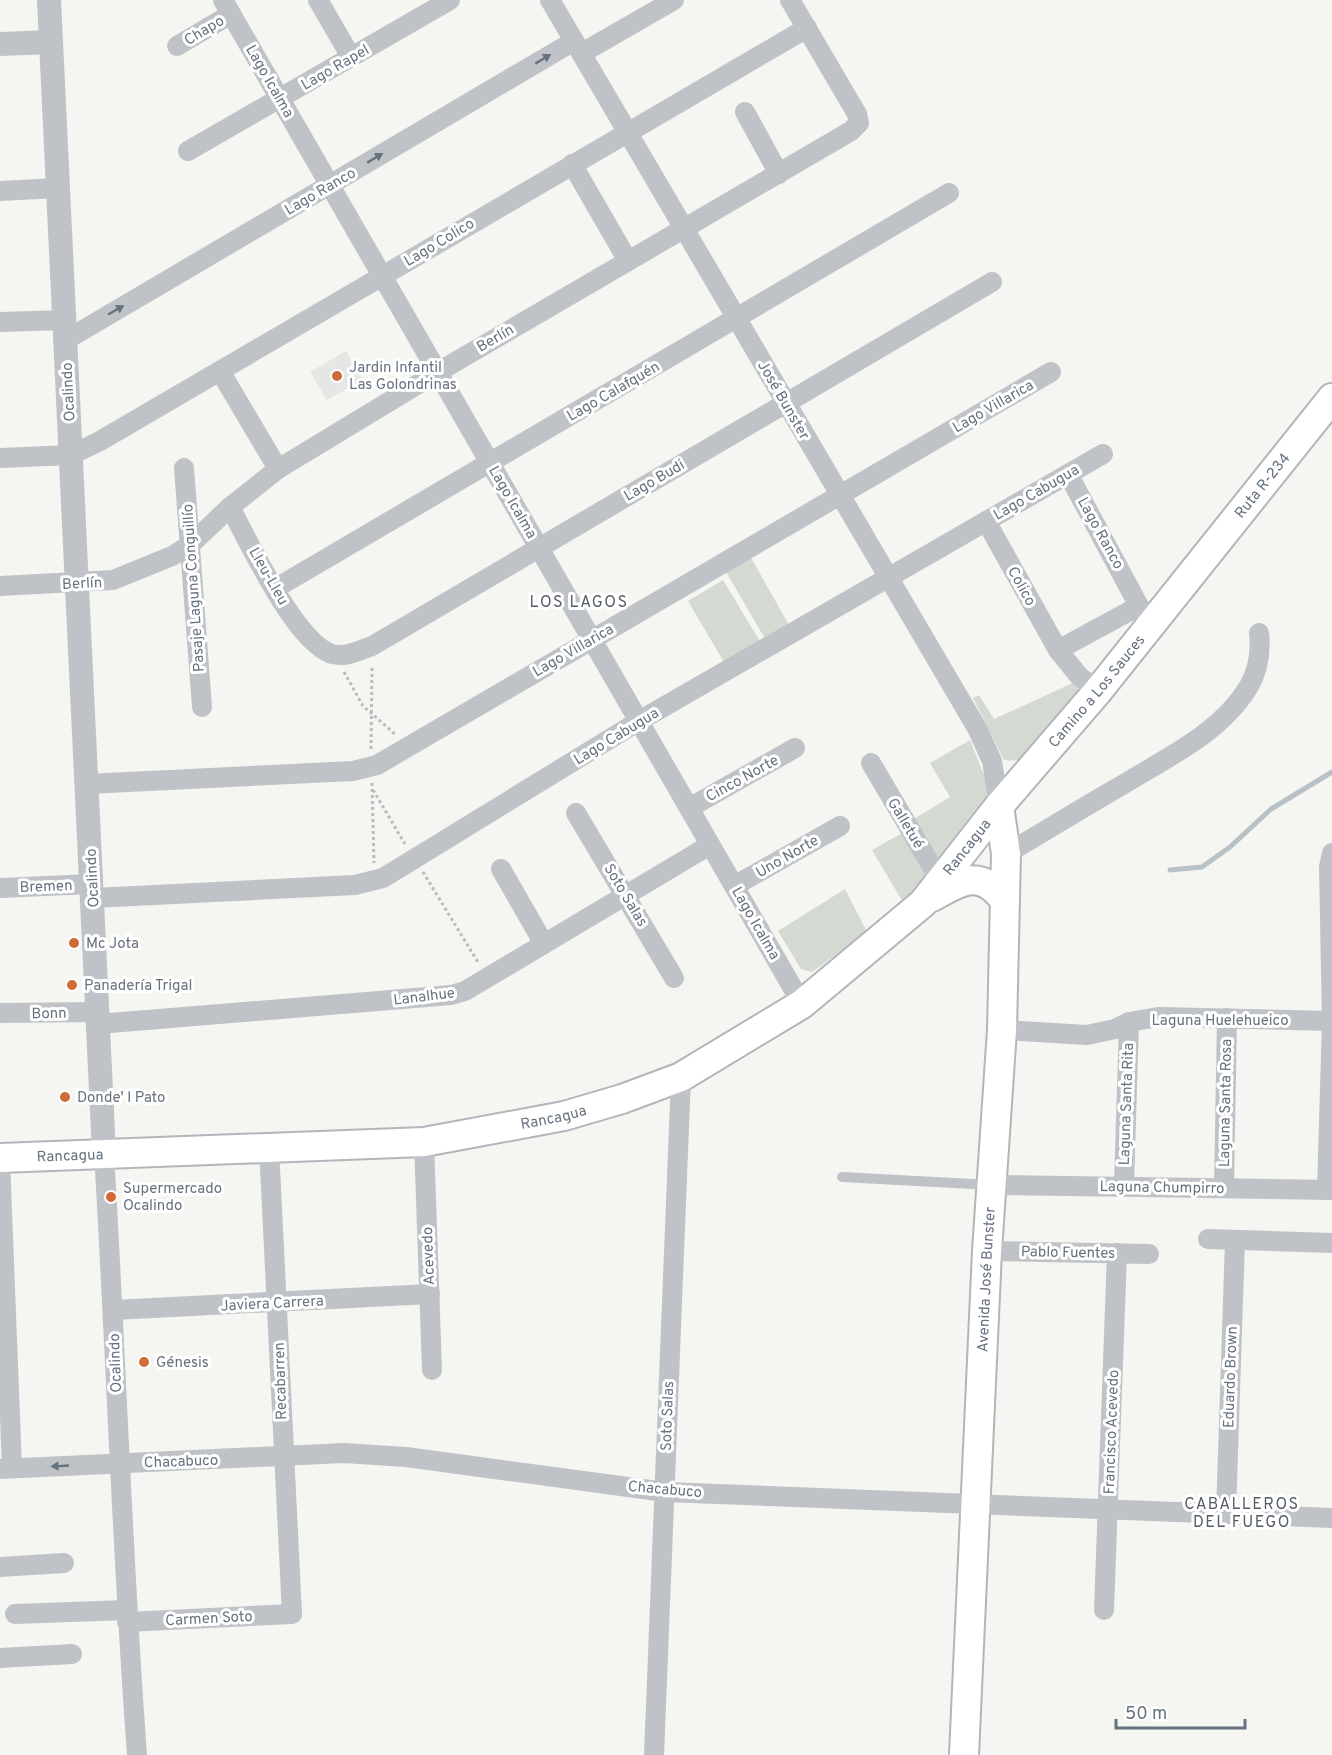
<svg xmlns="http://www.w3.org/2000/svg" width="1332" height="1755" font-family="Overpass,sans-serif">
	<rect width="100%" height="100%" fill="#f5f5f2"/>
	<polygon fill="#e5e7e5" points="346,351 363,380 327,400 310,372"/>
	<g fill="#d4dad2">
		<polygon points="750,556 789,625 765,639 725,570"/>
		<polygon points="723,580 761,643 725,664 688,601"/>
		<path d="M 1077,681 L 1079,700 C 1059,725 1040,766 1004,760 L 973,698 L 979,695 L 994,719 Z"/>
		<polygon points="970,740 988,785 986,813 941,870 912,820 950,797 930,763"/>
		<polygon points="904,832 930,877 904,904 872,850"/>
		<polygon points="845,889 867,932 812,972 801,969 778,931"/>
	</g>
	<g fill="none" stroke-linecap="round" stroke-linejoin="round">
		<polyline stroke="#b8c1c6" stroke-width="5" points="1170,870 1202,867 1230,847 1271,809 1332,772"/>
		<g stroke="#b2b5ba" stroke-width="32">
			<g id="secondary">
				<path d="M 932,897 C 962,880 981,868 1005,901"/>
				<path id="s1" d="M 0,1158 L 424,1142 L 564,1116 L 622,1099 L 681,1077 L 802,1004 L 923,903 L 999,806 L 1098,691 L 1332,398"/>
				<path id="s2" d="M 964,1755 L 987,1251 L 1002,1030 L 1006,854 L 999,806"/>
			</g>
		</g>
		<g stroke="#b9bbbe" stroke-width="3" stroke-dasharray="3 3" stroke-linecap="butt">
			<polyline points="344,672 363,706 396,735"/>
			<polyline points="371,749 372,666"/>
			<polyline points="372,783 374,863"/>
			<polyline points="373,790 405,844"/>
			<polyline points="423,872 479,964"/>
		</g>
		<polyline stroke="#bfc2c6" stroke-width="10" points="842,1177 991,1185"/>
		<g stroke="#bfc2c6" stroke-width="20">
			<polyline points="223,0 802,1004"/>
			<polyline points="318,0 351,57"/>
			<polyline points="550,0 978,730 992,761 999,806"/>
			<polyline points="177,46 231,14"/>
			<polyline points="582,53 674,0"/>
			<polyline points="745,112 779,174"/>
			<polyline points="188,151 450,0"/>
			<polyline points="572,164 628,261"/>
			<polyline points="0,191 58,188"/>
			<polyline points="0,322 65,320"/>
			<polyline points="66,340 574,41"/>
			<polyline points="220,371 278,469"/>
			<polyline points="0,458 71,455 100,441 807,28"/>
			<polyline points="184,468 202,707"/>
			<polyline points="1068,474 1139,606 1152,623"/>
			<path d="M 230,507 C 249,542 295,642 332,654 C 346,658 360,650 372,646 L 992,282"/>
			<polyline points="986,521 1058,650"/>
			<polyline points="0,586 113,580 172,556 190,545 230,507 278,469 438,372 851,131 859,123 857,114 790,0"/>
			<polyline points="276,588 949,193"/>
			<polyline points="1098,691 1079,676 1058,650 1139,606"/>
			<polyline points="871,763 941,882"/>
			<polyline points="87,784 353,771 377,765 1051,372"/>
			<polyline points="689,808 795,748"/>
			<polyline points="576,813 674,978"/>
			<path d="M 1006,854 C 1045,831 1084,807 1124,784 C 1168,757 1222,732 1249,686 C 1259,669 1261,652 1259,633"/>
			<polyline points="501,869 544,944"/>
			<polyline points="734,886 840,826"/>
			<polyline points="0,888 92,884"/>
			<polyline points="94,898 355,885 383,878 639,721 1103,454"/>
			<polyline points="0,1013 98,1012"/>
			<polyline points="98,1024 451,995 465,991 710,845"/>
			<polyline points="1002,1030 1087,1035 1115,1029 1129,1022 1158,1017 1332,1021"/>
			<polyline points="424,1142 432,1370"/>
			<path d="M 104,1153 C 116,1354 122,1554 137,1755"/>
			<polyline points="0,1160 12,1468"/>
			<polyline points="993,1185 1332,1190"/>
			<polyline points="1124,1185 1129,1022"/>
			<polyline points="1224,1188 1227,1018"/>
			<polyline points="1327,1190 1332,1021 1329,867 1332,853"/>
			<polyline points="1208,1239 1332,1243"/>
			<polyline points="987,1251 1149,1254"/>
			<polyline points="113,1310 430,1294"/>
			<polyline points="0,1469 344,1453 406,1457 665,1492 1332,1518"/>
			<polyline points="1226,1513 1235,1240"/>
			<polyline points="0,1567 64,1563"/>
			<polyline points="1104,1610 1117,1253"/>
			<polyline points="15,1614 127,1610"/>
			<polyline points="127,1622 292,1614 269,1147"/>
			<polyline points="0,1658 72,1654"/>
			<polyline points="654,1755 681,1077"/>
		</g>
		<g stroke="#bfc2c6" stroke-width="24">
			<polyline points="49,0 104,1153"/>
			<polyline points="0,44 51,42"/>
		</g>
		<use href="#secondary" stroke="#fff" stroke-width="28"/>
	</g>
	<defs><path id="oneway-solid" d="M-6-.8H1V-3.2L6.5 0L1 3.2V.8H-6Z" transform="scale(1.5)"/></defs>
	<g fill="#677280">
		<use href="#oneway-solid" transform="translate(543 59) rotate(-31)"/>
		<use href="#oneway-solid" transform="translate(375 158) rotate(-31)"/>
		<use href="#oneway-solid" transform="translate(116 310) rotate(-30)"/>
		<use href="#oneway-solid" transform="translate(60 1466) rotate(177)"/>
	</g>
	<g fill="#d06a37" stroke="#fff" stroke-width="2">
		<circle cx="337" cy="376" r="6"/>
		<circle cx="74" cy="943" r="6"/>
		<circle cx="72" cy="985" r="6"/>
		<circle cx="65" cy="1097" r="6"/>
		<circle cx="111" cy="1197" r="6"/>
		<circle cx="144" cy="1362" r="6"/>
	</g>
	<g text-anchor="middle" stroke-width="6" stroke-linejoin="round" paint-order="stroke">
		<g font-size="15" fill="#677280" stroke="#fff">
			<text transform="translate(204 30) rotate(-31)" y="5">Chapo</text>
			<text transform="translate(335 67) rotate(-30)" y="5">Lago Rapel</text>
			<text transform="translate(270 81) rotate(60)" y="5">Lago Icalma</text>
			<text transform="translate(320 191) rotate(-30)" y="5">Lago Ranco</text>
			<text transform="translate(439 242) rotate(-31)" y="5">Lago Colico</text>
			<text transform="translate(495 338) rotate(-30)" y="5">Berlín</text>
			<text transform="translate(613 391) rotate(-30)" y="5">Lago Calafquén</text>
			<text transform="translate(68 392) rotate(-93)" y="5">Ocalindo</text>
			<text transform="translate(784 400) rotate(60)" y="5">José Bunster</text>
			<text transform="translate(993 406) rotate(-30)" y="5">Lago Villarica</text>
			<text transform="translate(654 480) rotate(-30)" y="5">Lago Budi</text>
			<text dy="5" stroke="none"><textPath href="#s1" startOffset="1527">Ruta R-234</textPath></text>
			<text transform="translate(1036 492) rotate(-30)" y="5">Lago Cabugua</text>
			<text transform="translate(513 502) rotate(60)" y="5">Lago Icalma</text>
			<text transform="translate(1101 533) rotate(61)" y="5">Lago Ranco</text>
			<text transform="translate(269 576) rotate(60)" y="5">Lleu-Lleu</text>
			<text transform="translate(82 583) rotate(-3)" y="5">Berlín</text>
			<text transform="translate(1022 586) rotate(61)" y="5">Colico</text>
			<text transform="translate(193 588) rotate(-94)" y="5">Pasaje Laguna Conguillío</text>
			<text transform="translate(573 650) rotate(-30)" y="5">Lago Villarica</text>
			<text dy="5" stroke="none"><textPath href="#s1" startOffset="1263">Camino a Los Sauces</textPath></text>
			<text transform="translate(616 736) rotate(-31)" y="5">Lago Cabugua</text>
			<text transform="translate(742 778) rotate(-29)" y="5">Cinco Norte</text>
			<text transform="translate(906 823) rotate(59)" y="5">Galletué</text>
			<text dy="5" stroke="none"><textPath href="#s1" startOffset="1060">Rancagua</textPath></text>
			<text transform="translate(787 856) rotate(-30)" y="5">Uno Norte</text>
			<text transform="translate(92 878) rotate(-93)" y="5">Ocalindo</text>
			<text transform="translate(46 886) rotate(-2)" y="5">Bremen</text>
			<text transform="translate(626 895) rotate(59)" y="5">Soto Salas</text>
			<text transform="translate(756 923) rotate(60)" y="5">Lago Icalma</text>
			<text transform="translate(424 996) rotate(-7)" y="5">Lanalhue</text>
			<text transform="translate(49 1013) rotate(-1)" y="5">Bonn</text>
			<text x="1220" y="1025">Laguna Huelehueico</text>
			<text transform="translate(1225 1103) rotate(-89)" y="5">Laguna Santa Rosa</text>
			<text transform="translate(1126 1104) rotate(-88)" y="5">Laguna Santa Rita</text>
			<text dy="5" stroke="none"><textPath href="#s1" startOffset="556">Rancagua</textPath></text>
			<text dy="5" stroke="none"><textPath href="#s1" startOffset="70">Rancagua</textPath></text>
			<text transform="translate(1162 1187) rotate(1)" y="5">Laguna Chumpirro</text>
			<text transform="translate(1068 1252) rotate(1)" y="5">Pablo Fuentes</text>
			<text transform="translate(428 1256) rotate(-92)" y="5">Acevedo</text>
			<text dy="5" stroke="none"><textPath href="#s2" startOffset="476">Avenida José Bunster</textPath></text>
			<text transform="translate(272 1303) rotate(-3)" y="5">Javiera Carrera</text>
			<text transform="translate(115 1363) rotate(-92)" y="5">Ocalindo</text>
			<text transform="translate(1230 1377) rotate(-88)" y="5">Eduardo Brown</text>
			<text transform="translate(280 1381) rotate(-92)" y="5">Recabarren</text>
			<text transform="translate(667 1416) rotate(-88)" y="5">Soto Salas</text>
			<text transform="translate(1111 1432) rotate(-88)" y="5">Francisco Acevedo</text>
			<text transform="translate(181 1461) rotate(-2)" y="5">Chacabuco</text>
			<text transform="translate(665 1489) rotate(5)" y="5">Chacabuco</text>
			<text transform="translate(209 1618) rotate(-3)" y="5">Carmen Soto</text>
		</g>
		<g font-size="15" fill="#677280" stroke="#fff" text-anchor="start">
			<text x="349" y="372">Jardin Infantil<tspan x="349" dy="17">Las Golondrinas</tspan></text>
			<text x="86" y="948">Mc Jota</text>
			<text x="84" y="990">Panadería Trigal</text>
			<text x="77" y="1102">Donde' l Pato</text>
			<text x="123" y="1193">Supermercado<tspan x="123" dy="17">Ocalindo</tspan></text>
			<text x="156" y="1367">Génesis</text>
		</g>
		<g font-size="16" letter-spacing="1.5" fill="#545c66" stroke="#fff">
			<text x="579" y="607">LOS LAGOS</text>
			<text x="1242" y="1509">CABALLEROS<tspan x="1242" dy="18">DEL FUEGO</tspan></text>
		</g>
	</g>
	<path d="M1116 1719v9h129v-9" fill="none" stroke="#677280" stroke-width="3"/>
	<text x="1125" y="1719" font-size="18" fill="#677280" stroke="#ffffff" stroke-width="4.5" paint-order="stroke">50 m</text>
</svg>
